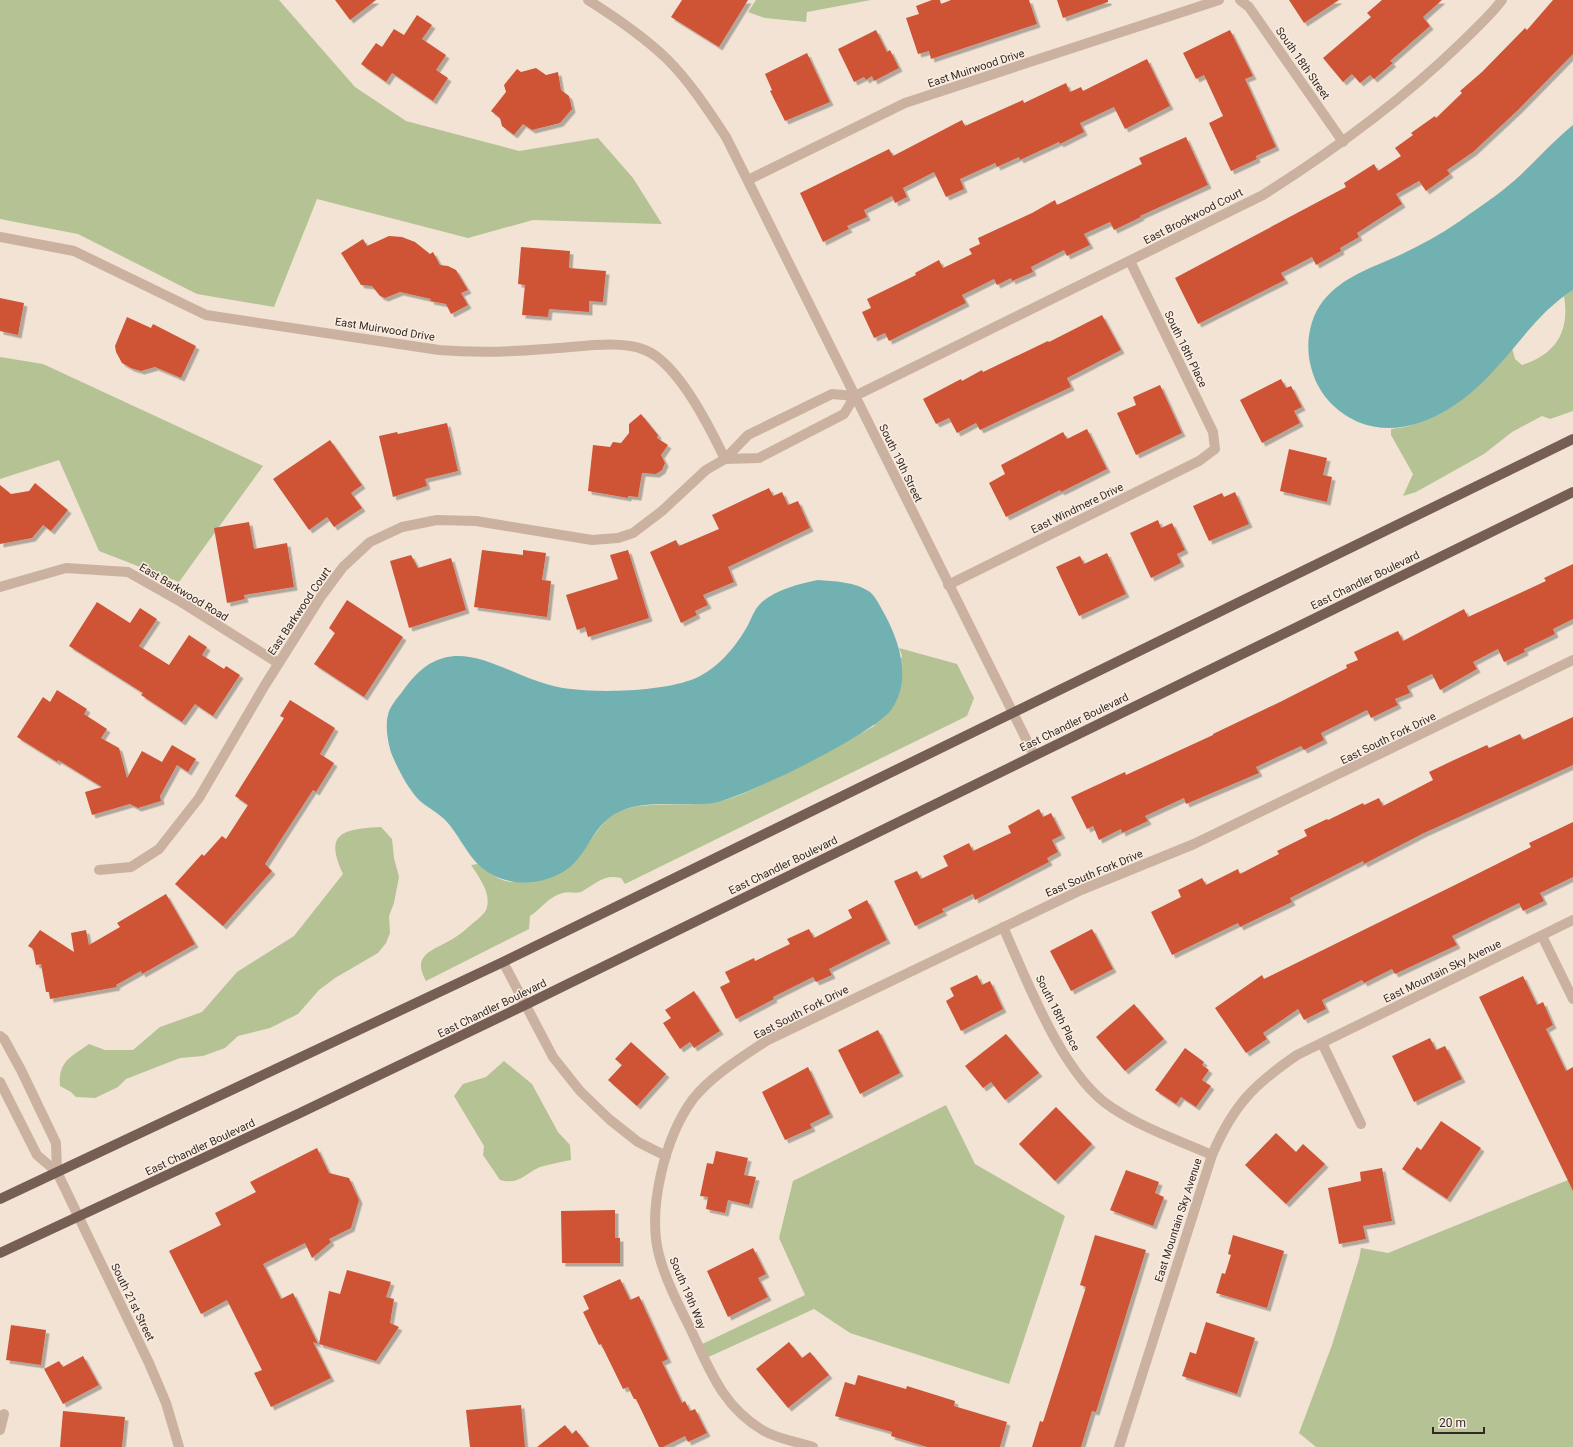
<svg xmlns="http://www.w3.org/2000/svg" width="1573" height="1447" font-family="Roboto,sans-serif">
	<defs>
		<filter id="shadow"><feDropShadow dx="3.5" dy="3.5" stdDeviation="0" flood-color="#0004"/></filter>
	</defs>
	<rect width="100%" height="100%" fill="#f2e3d5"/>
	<g fill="#b5c294">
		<polygon points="0,0 279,0 355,87 406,121 519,151 598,138 633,178 662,224 533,220 468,238 317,199 274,307 197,294 78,234 0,219"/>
		<polygon points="756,0 871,0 807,12 806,22 765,18 748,12"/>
		<path d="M 1573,290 L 1573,411 L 1550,419 L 1542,416 L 1512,432 L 1484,454 L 1416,492 L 1403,496 L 1413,474 L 1391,435 L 1391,429 C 1442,424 1482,387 1512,348 L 1515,359 L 1522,365 C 1556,354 1570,332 1564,296 Z"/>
		<polygon points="0,357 43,364 263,466 179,582 99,551 59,460 0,479"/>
		<path d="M 899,648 L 957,664 L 974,698 L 967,716 L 625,884 L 621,878 C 603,874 596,884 581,892 C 575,894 569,891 563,893 C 549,896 541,909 530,916 L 529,929 L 426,981 C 410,953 436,950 454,938 C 461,934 467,928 473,923 C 478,919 486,913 487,907 C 491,892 478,876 471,865 L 478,864 C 488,872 501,883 515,882 C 519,882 580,853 583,850 C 597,834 602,818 623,810 C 653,800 685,808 716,802 C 738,798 758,787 778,777 C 810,761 843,744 874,726 L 902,656 Z"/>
		<path d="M 381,827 L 392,839 L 394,858 L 399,877 L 394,903 L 389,916 L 390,933 L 386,943 L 378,953 L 335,978 L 319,990 L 298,1014 L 270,1028 L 238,1036 L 225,1048 L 203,1056 L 180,1058 L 126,1079 L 118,1087 L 95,1098 L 76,1097 L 71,1092 L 60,1086 C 58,1061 71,1057 89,1044 L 105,1050 L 133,1050 L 160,1027 L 202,1012 L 237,972 L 294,936 L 343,874 C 323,832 344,829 381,827 Z"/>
		<path d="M 504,1061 L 532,1084 L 558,1132 L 570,1145 L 571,1160 C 561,1162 550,1164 540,1167 C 524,1174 520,1185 500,1180 L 483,1155 L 484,1146 L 454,1096 L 463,1084 L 486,1077 Z"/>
		<polygon points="946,1105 975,1164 1065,1216 1009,1384 850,1333 814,1309 704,1359 698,1346 805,1295 779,1238 793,1181"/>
		<polygon points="1573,1178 1573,1447 1316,1447 1299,1433 1332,1345 1359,1259 1361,1248 1388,1253"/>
	</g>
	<g fill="#72b1b1">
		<path d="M 1573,125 L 1573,290 C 1541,310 1522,340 1497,367 C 1464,405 1410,443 1358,422 C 1334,411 1317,392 1311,367 C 1305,345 1309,319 1323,301 C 1342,277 1373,267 1400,255 C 1421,245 1441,234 1460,221 C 1478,208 1498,195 1515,180 C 1535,162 1552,142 1573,125 Z"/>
		<path d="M 818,580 C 834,581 856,582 870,592 C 876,597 881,608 885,615 C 900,643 912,681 891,710 C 873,734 744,798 713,803 C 684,807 654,800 626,809 C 591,821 591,853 566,870 C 537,889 497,887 474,860 C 464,848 457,833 447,822 C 439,813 428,808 420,801 C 408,789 399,771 392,755 C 388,744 385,726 388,715 C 389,708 397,698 402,692 C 454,616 506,683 571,689 C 604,693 660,691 691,680 C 716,671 736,647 748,625 C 752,617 755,608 762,602 C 777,589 799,584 818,580 Z"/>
	</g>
	<g fill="#cf5335" filter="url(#shadow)">
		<polygon points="335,0 376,0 350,20"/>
		<polygon points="682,0 748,0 719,47 671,17"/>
		<polygon points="932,0 940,0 941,4 951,0 1029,0 1037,24 931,59 929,51 918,54 906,18 919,14 916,6"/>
		<polygon points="1057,0 1108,0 1108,2 1063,18"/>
		<polygon points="1289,0 1339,0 1304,23"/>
		<polygon points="1382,0 1442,0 1423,17 1430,26 1390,61 1393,63 1374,79 1370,75 1360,83 1352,74 1343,82 1323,58 1371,17 1367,13"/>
		<polygon points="1553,0 1573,0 1573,54 1518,110 1473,152 1447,170 1450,174 1426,191 1419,181 1396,194 1402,204 1357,233 1359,237 1340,248 1341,251 1316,265 1312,257 1281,273 1285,280 1198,324 1175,278 1346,187 1344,183 1374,164 1378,171 1401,156 1395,148 1413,135 1411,133 1435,116 1436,118 1462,93 1460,91 1482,72 1525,28 1527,30"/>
		<polygon points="417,15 432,25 422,39 446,55 436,70 448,78 433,101 392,73 386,82 361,64 376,43 382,47 394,29 404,35"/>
		<polygon points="876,30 887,52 890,50 899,68 874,81 872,76 866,80 864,77 854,82 838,49"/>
		<polygon points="1230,30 1253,76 1245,79 1276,147 1256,156 1257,159 1231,171 1209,123 1223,116 1204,75 1196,79 1183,53"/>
		<polygon points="807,53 830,102 785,121 770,91 772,90 765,74"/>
		<polygon points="1147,59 1170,106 1125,129 1114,107 1080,123 1084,132 1060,144 1059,142 1020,160 1019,157 997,167 995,163 960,179 964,189 946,197 934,172 903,188 907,197 895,203 892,196 864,210 867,217 847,226 849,229 823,242 800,193 889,149 893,156 962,120 965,126 1023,100 1024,103 1066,83 1070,92 1081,87 1083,91"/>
		<polygon points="536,68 546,75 558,72 561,90 569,96 572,109 560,123 532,130 523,124 514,135 502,126 500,118 491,111 506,92 504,85 517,69 521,72"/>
		<polygon points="1186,137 1208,185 1140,216 1141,217 1114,230 1110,222 1084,234 1090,245 1067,256 1064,250 1031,267 1033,272 1012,281 1011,278 997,285 994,279 962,295 966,303 889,341 885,333 874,338 862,312 871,308 867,299 916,275 915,273 939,260 943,268 972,254 969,249 980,244 978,238 1032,213 1055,200 1057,205 1142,164 1139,158"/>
		<polygon points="389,236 402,237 415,242 430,254 433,252 440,265 448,266 456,270 468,290 461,293 468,305 451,314 446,304 430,301 431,299 400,292 385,298 380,296 372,286 361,285 341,253 363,239 367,246"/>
		<polygon points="521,247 570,251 569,268 606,271 603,302 589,301 589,312 549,309 548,317 522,315 525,285 518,284"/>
		<polygon points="0,298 24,303 18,335 0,331"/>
		<polygon points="1102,315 1121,350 1067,378 1071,387 980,430 976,423 957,433 949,418 936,424 923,399 961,379 962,381 982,370 983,372 1048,341 1049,342"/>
		<polygon points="127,317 151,328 153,324 196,346 181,378 155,367 141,371 131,368 122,363 116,352 115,346"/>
		<polygon points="1281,379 1286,388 1291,386 1302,407 1294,411 1300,423 1262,443 1240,400"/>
		<polygon points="1160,385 1182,433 1136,455 1117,413 1136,405 1133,397"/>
		<polygon points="641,414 658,435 657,438 668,445 661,455 665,463 662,470 656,474 642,473 638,497 628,496 628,498 588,491 593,445 610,447 613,442 621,443 629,433 629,424"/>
		<polygon points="447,423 458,471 425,479 427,486 393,497 379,436 397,432 398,434"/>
		<polygon points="1087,429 1107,469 1061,492 1060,490 1006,517 989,483 1005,474 1001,465 1063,432 1067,439"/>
		<polygon points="330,440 362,485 351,493 362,508 334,527 327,517 309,530 273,479"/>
		<polygon points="1289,449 1327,458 1323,475 1332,477 1327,502 1280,491"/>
		<polygon points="35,483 68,510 51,531 43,525 32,538 0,544 0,485 11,494 29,491"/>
		<polygon points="769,488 773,496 782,492 788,505 798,501 810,528 728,567 734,582 703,595 708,605 695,611 697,615 681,623 650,552 676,540 679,546 719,529 712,515"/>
		<polygon points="1235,492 1249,524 1209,541 1193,506 1222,493 1224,497"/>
		<polygon points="1158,520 1161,528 1172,523 1185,550 1177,554 1181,563 1151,578 1130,533"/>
		<polygon points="249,522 254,549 287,543 294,587 244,595 245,599 227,603 214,528"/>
		<polygon points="482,550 523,555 523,550 546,553 542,580 551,581 547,617 474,607"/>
		<polygon points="628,550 649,618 588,637 585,627 577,630 566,595 618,579 610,555"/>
		<polygon points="1107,553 1126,594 1079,616 1056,567 1080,556 1084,564"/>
		<polygon points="411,555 418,568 451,558 466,610 409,628 390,561"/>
		<polygon points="1573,564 1573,619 1553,629 1555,634 1524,649 1525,652 1504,662 1498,649 1473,662 1477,669 1440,690 1432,674 1407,686 1410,693 1395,699 1398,705 1371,718 1367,710 1321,733 1324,740 1304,750 1301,746 1256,767 1259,773 1186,804 1184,798 1145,816 1148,821 1122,833 1121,829 1099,840 1093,826 1087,829 1071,797 1125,772 1126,775 1213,735 1213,734 1280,702 1347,668 1346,665 1358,660 1354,652 1398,631 1403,641 1464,609 1468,617 1546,581 1544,578"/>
		<polygon points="347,600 403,637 364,697 314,664 335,633 329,628"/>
		<polygon points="97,602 130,623 140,608 157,619 139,646 169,665 189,635 207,647 202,655 224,669 226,666 240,675 213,716 195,704 182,722 141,695 143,693 69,646"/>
		<polygon points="57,690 87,709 84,714 107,729 101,738 119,748 127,778 142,751 162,762 172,745 196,759 188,772 177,765 160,796 161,801 138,808 130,804 92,815 85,792 102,787 58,760 57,762 17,737 43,697 50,702"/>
		<polygon points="290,700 335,728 320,754 334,763 316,792 313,790 265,864 272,871 223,926 175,884 202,854 204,856 222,836 226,839 248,805 235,796 284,718 280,716"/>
		<polygon points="1573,717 1573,765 1424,833 1364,864 1363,861 1290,898 1292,902 1240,927 1238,923 1172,955 1151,912 1181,897 1178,890 1202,878 1206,885 1238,869 1240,874 1279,854 1277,851 1307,836 1304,830 1327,819 1328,820 1363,803 1364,805 1379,798 1383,806 1433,780 1429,772 1454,760 1487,745 1489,748 1520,734 1523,740"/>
		<polygon points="1039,809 1043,817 1051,813 1062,835 1052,840 1058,852 1047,858 1049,862 975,900 973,894 942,909 944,912 915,926 894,881 917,871 921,879 948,866 943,856 969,843 973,851 1011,833 1008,826"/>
		<polygon points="1573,822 1573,877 1540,893 1544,901 1523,911 1519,903 1452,936 1457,945 1395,974 1392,969 1364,983 1362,980 1322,1000 1326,1009 1304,1020 1298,1009 1263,1033 1267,1039 1246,1053 1215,1008 1262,975 1264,979 1461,882 1531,847 1529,843"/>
		<polygon points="166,894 195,944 142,974 141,971 116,985 117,987 50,999 49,992 46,992 41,964 36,965 33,949 28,946 40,930 74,952 71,933 86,930 89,945 120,927 117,923"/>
		<polygon points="867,900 887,940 829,969 832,975 816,982 813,977 773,997 774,999 736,1019 720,987 730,982 725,972 754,958 755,961 790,944 787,939 809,929 814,938 852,918 848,910"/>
		<polygon points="1092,929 1113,969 1071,991 1050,951"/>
		<polygon points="977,975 982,985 990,981 1003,1009 961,1031 946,1001 954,996 950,988"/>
		<polygon points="1523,976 1537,1005 1543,1002 1553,1025 1546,1029 1566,1071 1573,1067 1573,1191 1479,997"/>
		<polygon points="694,991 720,1031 694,1048 690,1042 680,1049 663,1023 671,1018 665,1010"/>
		<polygon points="1134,1004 1164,1039 1125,1071 1096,1037"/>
		<polygon points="878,1030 900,1073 860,1094 838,1050"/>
		<polygon points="1006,1034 1039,1073 1005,1100 991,1082 983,1088 965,1066"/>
		<polygon points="1430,1038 1436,1050 1445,1046 1462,1079 1414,1102 1392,1056"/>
		<polygon points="631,1042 666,1074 637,1106 608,1080 622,1065 615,1059"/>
		<polygon points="1185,1048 1204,1062 1202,1065 1209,1070 1202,1080 1211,1086 1196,1107 1181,1097 1176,1104 1155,1090"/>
		<polygon points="808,1067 830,1114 810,1124 812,1128 785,1140 762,1092"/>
		<polygon points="1056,1107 1092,1144 1055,1181 1019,1144"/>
		<polygon points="1441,1121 1481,1148 1447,1199 1402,1169 1417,1147 1421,1150"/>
		<polygon points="1276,1133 1296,1152 1303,1144 1325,1164 1286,1204 1245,1165"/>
		<polygon points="317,1148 329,1173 349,1178 359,1200 351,1228 329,1239 331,1242 312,1258 305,1243 263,1264 281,1299 293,1293 318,1344 313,1342 331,1378 271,1407 254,1373 262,1370 227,1300 201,1314 169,1251 221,1225 215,1213 256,1192 250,1182"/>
		<polygon points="716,1151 748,1158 744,1175 756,1177 749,1205 728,1200 725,1213 706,1209 708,1197 700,1196 707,1163 713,1164"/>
		<polygon points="1382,1168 1392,1221 1363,1226 1366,1239 1339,1244 1328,1188 1361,1181 1360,1172"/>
		<polygon points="1126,1170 1159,1182 1155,1193 1164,1197 1153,1226 1110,1210"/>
		<polygon points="615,1210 615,1238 620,1238 620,1263 562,1263 561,1211"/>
		<polygon points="1095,1235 1146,1250 1096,1412 1092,1411 1081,1447 1032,1447 1040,1421 1043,1422 1086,1287 1080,1285"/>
		<polygon points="1233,1235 1284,1251 1267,1308 1216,1293 1222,1273 1225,1274 1231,1255 1228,1254"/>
		<polygon points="753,1248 766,1274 758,1278 768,1297 728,1317 707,1271"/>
		<polygon points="347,1270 391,1282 386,1297 394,1299 390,1323 399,1327 376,1361 319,1344 329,1291 340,1294"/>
		<polygon points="620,1279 630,1300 639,1296 668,1359 662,1362 682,1403 685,1401 690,1411 695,1409 707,1433 688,1442 685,1436 663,1447 659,1447 636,1399 634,1399 628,1387 623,1389 601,1344 599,1345 583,1312 589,1309 583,1296"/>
		<polygon points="1206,1322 1255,1338 1237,1394 1182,1376 1190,1352 1196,1354"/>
		<polygon points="11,1325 46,1330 41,1365 6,1360"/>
		<polygon points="789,1342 802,1358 810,1352 829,1375 788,1408 756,1369"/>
		<polygon points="83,1356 99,1385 63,1404 44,1369 59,1361 63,1367"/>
		<polygon points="858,1375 906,1389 907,1386 955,1401 954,1406 1007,1422 1000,1447 927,1447 891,1436 892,1432 835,1416 845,1382 855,1385"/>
		<polygon points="521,1405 525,1447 470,1447 466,1410"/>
		<polygon points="63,1411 125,1417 122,1447 60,1447"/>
		<polygon points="565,1425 572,1434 576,1430 589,1447 537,1447"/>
	</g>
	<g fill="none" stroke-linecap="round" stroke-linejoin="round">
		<g stroke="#cbb2a0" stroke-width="10">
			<path d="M 588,0 C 615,17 643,36 667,59 C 690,82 708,110 726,137 L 1034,755"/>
			<polyline points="1240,0 1249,7 1343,142"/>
			<polyline points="748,180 905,103 1219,0"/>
			<path d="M 0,237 L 74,251 L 206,315 L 439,350 C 475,353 509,352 545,349 C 574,348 618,339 645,350 C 678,363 710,428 725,459"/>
			<polyline points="725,459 759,458 844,414 855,396"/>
			<polyline points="948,585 1199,461 1215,449 1213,432 1130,261"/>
			<polyline points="0,587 66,568 128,572 181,602 278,663"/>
			<path d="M 99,870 L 131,867 L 159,849 L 199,798 L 265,685 L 320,598 L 343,567 L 370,542 L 402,527 L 437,520 L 476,521 L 592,540 L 618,538 L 633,533 L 662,511 L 706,470 L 725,459 L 748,435 L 832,394 L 855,396 L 1263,195 C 1334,150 1400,102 1460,44 C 1474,30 1490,16 1502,0"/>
			<path d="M 1003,927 C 1027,980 1062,1075 1111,1107 C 1142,1128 1178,1140 1212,1155"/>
			<polyline points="1542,936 1573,999"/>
			<polyline points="503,962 553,1057 580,1091 609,1119 638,1142 666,1156"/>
			<polyline points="0,1036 4,1039 21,1070 56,1143 57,1172"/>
			<polyline points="1322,1043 1361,1124"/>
			<polyline points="0,1082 37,1155 57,1172 149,1363 166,1403 179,1447"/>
			<polyline points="0,1430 4,1414"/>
			<path d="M 813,1447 C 798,1442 778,1439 764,1431 C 723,1407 710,1371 691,1330 C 679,1306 666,1281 659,1255 C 647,1209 665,1137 693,1099 C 711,1076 742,1057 766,1041 L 1081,890 L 1194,844 L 1573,660"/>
			<path d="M 1119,1447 L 1212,1155 C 1233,1106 1253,1085 1297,1055 L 1573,920"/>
		</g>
		<g stroke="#775e54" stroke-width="10">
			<polyline points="0,1199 503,962 1573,439"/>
			<polyline points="0,1253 300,1113 525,1005 1573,492"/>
		</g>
	</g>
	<g text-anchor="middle" stroke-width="3" stroke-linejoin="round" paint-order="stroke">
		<g font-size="11" fill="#342824" stroke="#faede1">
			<text transform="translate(1303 63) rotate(55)" y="4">South 18th Street</text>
			<text transform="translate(976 68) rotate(-18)" y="4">East Muirwood Drive</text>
			<text transform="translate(1193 216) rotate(-27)" y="4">East Brookwood Court</text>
			<text transform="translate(385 329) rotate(9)" y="4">East Muirwood Drive</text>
			<text transform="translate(1186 349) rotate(64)" y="4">South 18th Place</text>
			<text transform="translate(901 463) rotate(64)" y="4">South 19th Street</text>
			<text transform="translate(1077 508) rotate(-26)" y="4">East Windmere Drive</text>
			<text transform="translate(1365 580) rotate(-26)" y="4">East Chandler Boulevard</text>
			<text transform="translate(184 592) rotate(31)" y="4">East Barkwood Road</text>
			<text transform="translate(299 611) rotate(-56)" y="4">East Barkwood Court</text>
			<text transform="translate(1074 722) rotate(-26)" y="4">East Chandler Boulevard</text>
			<text transform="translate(1388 738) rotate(-26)" y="4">East South Fork Drive</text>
			<text transform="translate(783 865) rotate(-26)" y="4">East Chandler Boulevard</text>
			<text transform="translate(1094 873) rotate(-23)" y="4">East South Fork Drive</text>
			<text transform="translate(1442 971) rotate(-26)" y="4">East Mountain Sky Avenue</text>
			<text transform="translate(492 1008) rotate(-26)" y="4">East Chandler Boulevard</text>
			<text transform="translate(801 1012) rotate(-27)" y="4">East South Fork Drive</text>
			<text transform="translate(1058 1013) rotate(63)" y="4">South 18th Place</text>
			<text transform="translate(200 1147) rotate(-25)" y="4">East Chandler Boulevard</text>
			<text transform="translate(1178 1220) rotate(-72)" y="4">East Mountain Sky Avenue</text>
			<text transform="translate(688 1293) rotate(67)" y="4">South 19th Way</text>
			<text transform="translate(133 1302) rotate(64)" y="4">South 21st Street</text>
		</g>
	</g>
	<path d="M1433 1427v6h51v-6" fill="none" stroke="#342824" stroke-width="2"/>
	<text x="1439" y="1427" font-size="12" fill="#342824" stroke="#faede1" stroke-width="3" paint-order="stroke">20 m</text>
</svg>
